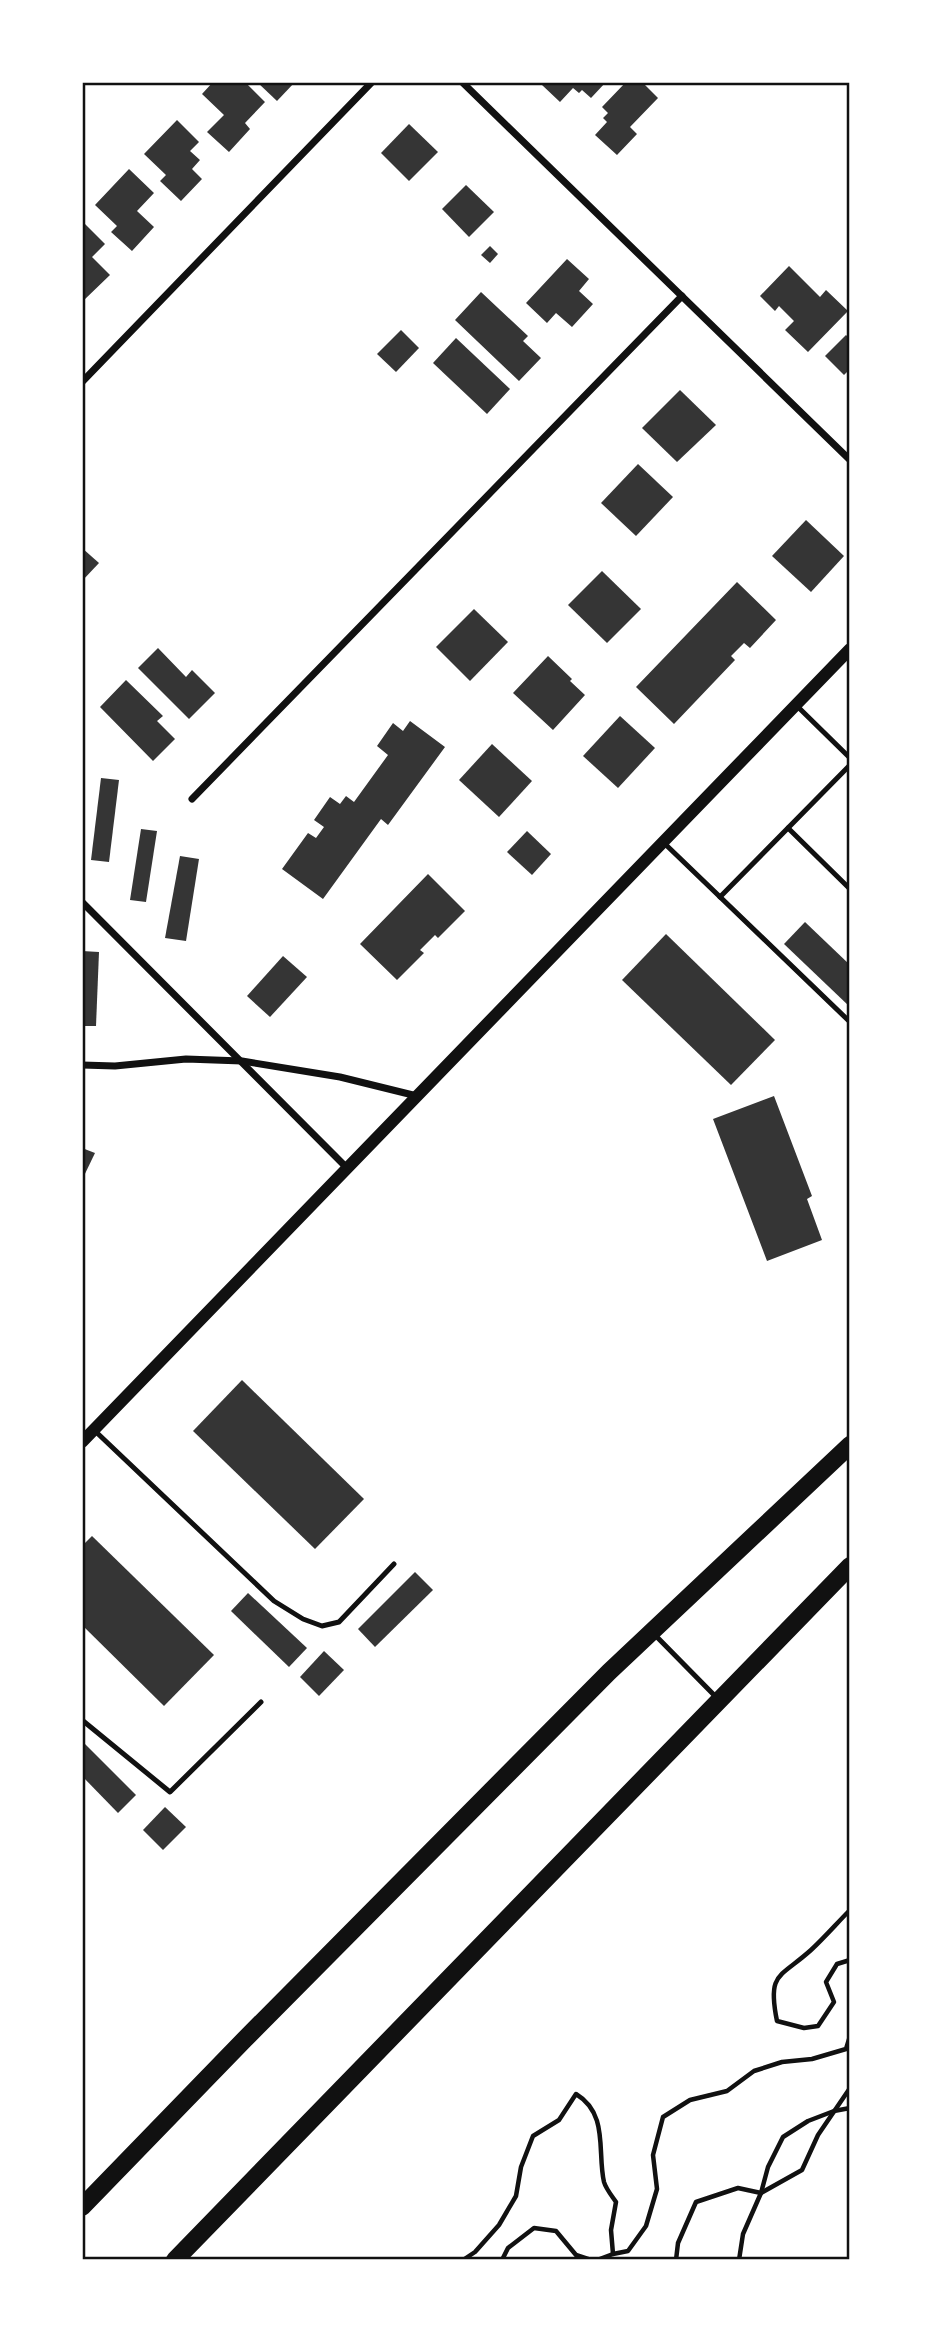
<svg xmlns="http://www.w3.org/2000/svg" width="932" height="2342" font-family="Arial,sans-serif">
	<rect width="100%" height="100%" fill="#fff"/>
	<g fill="#353535">
		<polygon points="213,82 245,82 265,102 245,123 250,129 229,152 207,132 224,115 202,94"/>
		<polygon points="257,82 295,82 277,101"/>
		<polygon points="545,82 606,82 591,98 582,90 579,93 573,88 560,102 542,85"/>
		<polygon points="626,82 642,82 658,98 630,127 637,134 617,155 595,135 607,122 603,118 608,113 602,107"/>
		<polygon points="177,120 199,142 190,151 200,160 192,169 202,179 181,201 160,181 166,175 144,154"/>
		<polygon points="409,124 438,152 409,181 381,153"/>
		<polygon points="129,169 154,193 137,211 154,227 132,251 111,232 117,226 95,205"/>
		<polygon points="466,185 494,212 469,237 442,209"/>
		<polygon points="82,221 105,244 92,257 110,275 83,301"/>
		<polygon points="490,246 498,254 490,263 481,255"/>
		<polygon points="567,259 589,279 579,291 593,304 572,327 556,313 547,323 526,303"/>
		<polygon points="789,266 820,297 826,290 848,311 808,352 785,330 794,321 779,306 775,311 760,296"/>
		<polygon points="481,292 528,336 523,341 541,358 519,381 455,320"/>
		<polygon points="401,330 419,348 396,372 377,354"/>
		<polygon points="846,335 850,339 850,369 844,375 825,356"/>
		<polygon points="456,338 510,389 487,414 433,363"/>
		<polygon points="680,390 716,425 677,462 642,428"/>
		<polygon points="638,464 673,497 636,536 601,503"/>
		<polygon points="806,520 844,556 811,592 772,556"/>
		<polygon points="82,548 99,563 82,581"/>
		<polygon points="602,571 641,609 607,643 568,605"/>
		<polygon points="737,582 776,620 750,648 744,643 731,656 735,660 674,724 636,687"/>
		<polygon points="474,609 508,642 470,681 436,647"/>
		<polygon points="158,648 186,677 192,670 215,693 189,719 138,668"/>
		<polygon points="548,656 572,679 570,681 585,695 553,730 513,693"/>
		<polygon points="126,680 163,716 157,721 175,739 153,761 100,707"/>
		<polygon points="620,716 655,748 618,788 583,756"/>
		<polygon points="410,721 445,747 388,825 381,819 323,899 282,869 308,833 316,838 324,827 314,820 330,797 340,804 346,796 354,802 388,755 377,746 393,723 403,731"/>
		<polygon points="492,744 532,781 499,817 459,780"/>
		<polygon points="101,778 119,780 109,862 91,860"/>
		<polygon points="141,829 157,831 146,902 130,900"/>
		<polygon points="527,831 551,854 532,875 507,852"/>
		<polygon points="180,856 199,859 186,941 165,938"/>
		<polygon points="428,874 465,911 438,938 435,935 420,950 424,953 397,980 360,944"/>
		<polygon points="805,922 850,965 850,1007 784,944"/>
		<polygon points="666,934 775,1040 731,1085 622,980"/>
		<polygon points="82,951 99,952 96,1026 82,1026"/>
		<polygon points="283,956 307,977 270,1017 247,996"/>
		<polygon points="774,1096 812,1196 807,1199 822,1240 767,1261 713,1119"/>
		<polygon points="82,1148 95,1153 82,1180"/>
		<polygon points="242,1380 364,1499 315,1549 193,1431"/>
		<polygon points="92,1536 214,1655 164,1706 82,1625 82,1546"/>
		<polygon points="415,1572 433,1590 375,1647 358,1629"/>
		<polygon points="248,1593 307,1648 289,1667 231,1611"/>
		<polygon points="324,1651 344,1670 319,1696 300,1677"/>
		<polygon points="82,1741 136,1795 118,1813 82,1776"/>
		<polygon points="165,1807 186,1827 163,1850 143,1830"/>
	</g>
	<g fill="none" stroke-linecap="round" stroke-linejoin="round">
		<g stroke="#111" stroke-width="4.5">
			<polyline points="850,1759 850,1778"/>
			<path d="M 850,1910 C 837,1923 825,1937 811,1950 C 780,1978 767,1972 777,2021 L 804,2028 L 818,2026 L 834,2002 L 826,1982 L 837,1964 L 850,1960"/>
			<path d="M 463,2260 L 475,2252 L 499,2225 L 516,2196 L 521,2167 L 533,2136 L 559,2120 L 576,2094 C 609,2114 597,2152 604,2182 C 606,2189 612,2196 616,2202 L 611,2230 L 613,2254 L 628,2251 L 646,2226 L 657,2189 L 653,2155 L 663,2117 L 690,2100 L 727,2091 L 754,2071 L 782,2062 L 812,2059 L 846,2049 L 850,2036"/>
			<polyline points="502,2260 508,2248 534,2228 556,2231 576,2255 591,2260"/>
			<polyline points="597,2260 613,2254"/>
			<polyline points="676,2260 678,2243 696,2202 738,2188 761,2193 802,2170 818,2135 850,2088"/>
			<polyline points="739,2260 743,2234 761,2193 768,2167 783,2137 808,2121 834,2111 850,2108"/>
		</g>
		<g stroke="#111" stroke-width="5">
			<polyline points="797,706 850,758"/>
			<polyline points="788,828 850,889"/>
			<polyline points="663,842 850,1022"/>
			<polyline points="720,897 850,765"/>
			<polyline points="94,1430 274,1601 303,1619 322,1626 339,1622 394,1564"/>
			<polyline points="654,1634 716,1697"/>
			<polyline points="82,1720 170,1792 261,1702"/>
		</g>
		<g stroke="#111" stroke-width="7">
			<polyline points="462,82 850,460"/>
			<polyline points="82,382 372,82"/>
			<polyline points="192,799 682,296"/>
			<polyline points="82,902 347,1168"/>
			<polyline points="82,1065 115,1066 186,1059 242,1061 340,1077 417,1096"/>
		</g>
		<polyline stroke="#111" stroke-width="12" points="82,1442 850,649"/>
		<g stroke="#111" stroke-width="18">
			<polyline points="82,2207 244,2040 609,1672 850,1445"/>
			<polyline points="175,2260 850,1566"/>
		</g>
	</g>
	<rect width="932" height="2342" fill="none" stroke="#ffffff" stroke-width="168"/>
	<rect x="84" y="84" width="764" height="2174" fill="none" stroke="#111" stroke-width="2.5"/>
</svg>
